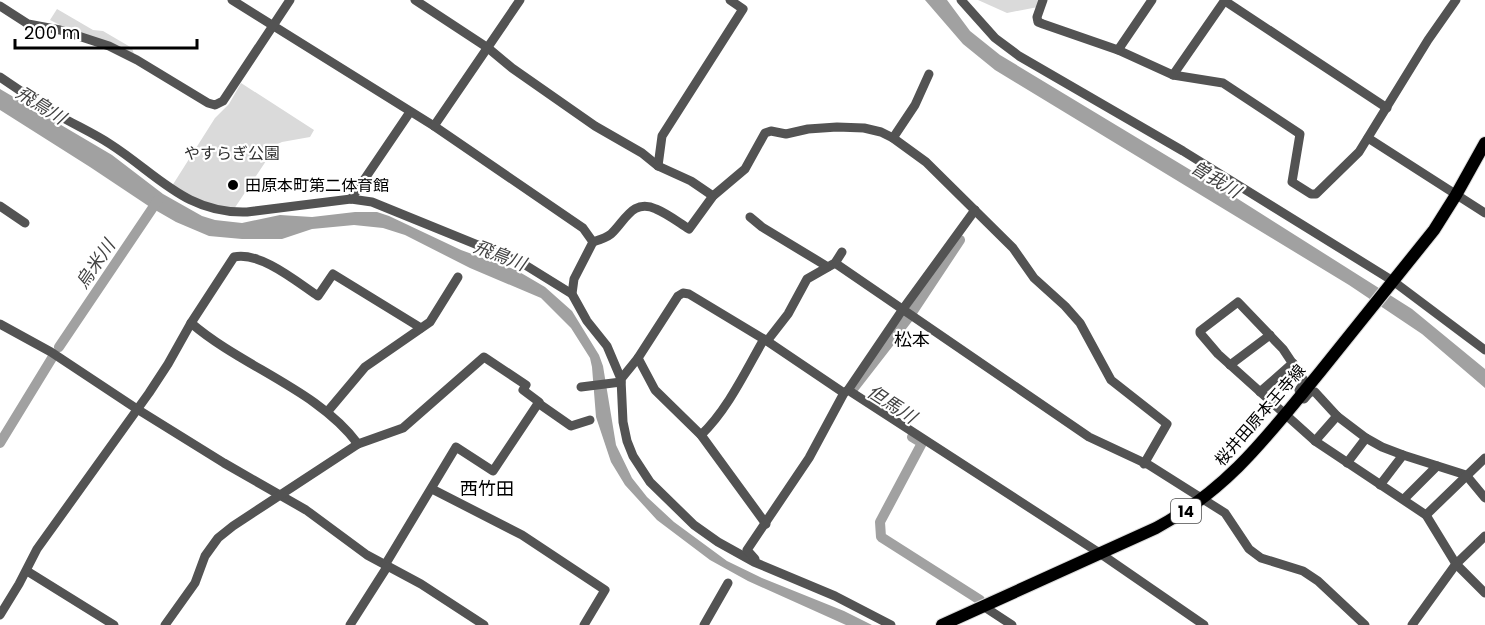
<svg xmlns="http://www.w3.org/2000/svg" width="1485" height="625" viewBox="0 0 1485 625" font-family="Poppins,'Noto Sans JP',sans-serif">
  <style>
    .green { fill: #dadada }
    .water { fill: #a1a1a1 }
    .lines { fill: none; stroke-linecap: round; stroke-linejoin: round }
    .river { stroke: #a1a1a1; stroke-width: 10 }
    .major-casing { stroke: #dbdbdb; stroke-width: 14 }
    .minor { stroke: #535353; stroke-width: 9 }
    .major { stroke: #000; stroke-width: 12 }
    .poi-dot { fill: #000; stroke: #fff; stroke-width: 2 }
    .labels { text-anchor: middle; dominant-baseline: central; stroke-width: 4.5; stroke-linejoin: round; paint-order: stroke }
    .shield { fill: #fff; stroke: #4c4c4c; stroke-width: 1.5 }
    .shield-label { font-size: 15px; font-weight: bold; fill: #000 }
    .park-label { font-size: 16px; fill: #313131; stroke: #fff }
    .poi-label { font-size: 16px; fill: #000; stroke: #fff; text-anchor: start }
    .street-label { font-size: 16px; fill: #000; stroke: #fff }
    .water-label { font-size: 18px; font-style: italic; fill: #424242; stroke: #fff }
    .neighbourhood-label { font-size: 18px; fill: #000; stroke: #fff }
  </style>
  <rect width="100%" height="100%" fill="#fff"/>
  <!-- green -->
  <g class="green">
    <path d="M978,0H1040L1038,7L1007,13Z"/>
    <path d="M57,9L93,30L103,31L132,48L134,54L66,28L50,20Z"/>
    <path d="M241,83L314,130L310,137L282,142L267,149L268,158L234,209L205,203L172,186L215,118L229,104Z"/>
  </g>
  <!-- water -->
  <g class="water">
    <path d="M925,0H947L970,31L1000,55L1227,192L1412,309L1485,369V388L1422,334L1349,285L995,70L963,44Z"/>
    <path d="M0,89L112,155L163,194L202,216L215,220L242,223L280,215L312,217L355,212H377L389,216L461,250L516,270L545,287L572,311L599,355L603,366L616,445L632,478L647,497L674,522L727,561L762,578L844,611L872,625H846L748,581L710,560L657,520L625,485L611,462L596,417L592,367L590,358L571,328L541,298L470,268L405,235L383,228L354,225L312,229L282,239H242L209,236L176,222L150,207L90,167L0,110Z"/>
  </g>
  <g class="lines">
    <!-- river -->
    <g class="river">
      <path d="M59,347L158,200"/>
      <path d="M853,389L909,317L960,240"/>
      <path d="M912,437L922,443L880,522L881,537L980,600"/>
      <path d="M0,443L52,358"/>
    </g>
    <!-- major casing -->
    <g class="major-casing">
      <path id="major" d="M942,625L1156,528C1229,489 1269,434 1320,372C1358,325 1396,277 1434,230L1456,195L1485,143"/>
    </g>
    <!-- minor -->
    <g class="minor">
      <path d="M232,0L434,126L583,228L593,242L574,279L572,294L587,321L607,346L621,379L623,422L627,441L633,456L650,482L694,525L718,542L754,562L835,596L891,625"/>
      <path d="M415,0L488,48L512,68L595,126L642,153L658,166L691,181L713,196"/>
      <path d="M961,0L995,38L1019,56L1183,151L1393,281L1485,350"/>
      <path d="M1043,0L1037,17L1038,22L1043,24L1118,50L1173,75L1223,83L1300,134L1292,182L1311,194H1316L1359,152L1428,40L1456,0"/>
      <path d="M1227,0L1228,3L1387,108"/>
      <path d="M0,6L28,24L60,30L109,46L137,60L208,103L215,105L223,101L290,0"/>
      <path d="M1118,50L1152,0"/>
      <path d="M1173,75L1225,0"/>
      <path d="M0,77C19,90 38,103 58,115C75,125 93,133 110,144C157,174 186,214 247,212L351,199L372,202L522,263L572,294"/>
      <path d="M434,126L520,0"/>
      <path d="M893,138L915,105L929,74"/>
      <path d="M1368,138L1485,213"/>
      <path d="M658,166L662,136L743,9L730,0"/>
      <path d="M351,199L410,112"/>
      <path d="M0,206L25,223"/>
      <path d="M750,217L762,227L828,267"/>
      <path d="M593,242C599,240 606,238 611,234C625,221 633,198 656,209C668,214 678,222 689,229L713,196L745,169L765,133L771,131L786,134L808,129L837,127L864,128L881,132L893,138L926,162L1013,248L1034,278L1065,306L1080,323L1111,380L1167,424L1144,464"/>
      <path d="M835,263L1089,437L1149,465L1225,513L1249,549L1261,558L1303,571L1318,581L1365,625"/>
      <path d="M191,323C242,367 318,390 358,444"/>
      <path d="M0,324L51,352L137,409L224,463L306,510L367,555L421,584L484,625"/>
      <path d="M767,341L788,314L807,279L835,263L842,252"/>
      <path d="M638,358L655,390L701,435L766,524"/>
      <path d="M1230,365L1270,335"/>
      <path d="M621,379L638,358L678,296L683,293L689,294L767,341L844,393L848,390L1101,554L1204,625"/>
      <path d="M581,387L621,382"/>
      <path d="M848,390L903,309L975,210"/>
      <path d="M1299,390L1305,382L1283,349L1238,302L1200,331V333L1218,354L1315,441L1426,515L1456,564L1485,593"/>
      <path d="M1260,392L1293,363"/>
      <path d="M1304,399L1310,392H1315L1337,416L1366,438L1382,447L1403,455L1466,475L1485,498"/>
      <path d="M538,403L571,426L590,420"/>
      <path d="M328,411L365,367L430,322L458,277"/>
      <path d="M701,435C728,409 745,372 764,339"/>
      <path d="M1315,441L1337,416"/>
      <path d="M1347,463L1366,438"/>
      <path d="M1380,485L1403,455"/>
      <path d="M432,489L522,535L605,590L584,625"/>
      <path d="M1404,499L1437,466"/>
      <path d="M1426,515L1485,458"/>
      <path d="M755,559L747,550L809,458L844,393"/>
      <path d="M27,571L114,625"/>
      <path d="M983,606L1012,625"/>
      <path d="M0,615L19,584L37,549L149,393L168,364L191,323L234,257C260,251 297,282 318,296L333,274L421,328"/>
      <path d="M165,625L195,583L205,556L218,538L233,526L358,444L403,428L484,357L526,385L523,390L539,402L493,471L456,447L385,565"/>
      <path d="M350,625L387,567"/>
      <path d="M704,625L728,583"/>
      <path d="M1412,625L1456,564L1485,536"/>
    </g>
    <!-- major -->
    <use href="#major" class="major"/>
  </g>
  <!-- markers -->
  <circle class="poi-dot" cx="233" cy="185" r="6"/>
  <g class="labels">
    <!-- shield labels -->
    <rect class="shield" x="1171" y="499" width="30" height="24" rx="4.5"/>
    <g class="shield-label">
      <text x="1186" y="511">14</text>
    </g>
    <!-- park labels -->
    <g class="park-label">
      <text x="232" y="153">やすらぎ公園</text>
    </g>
    <!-- poi labels -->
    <g class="poi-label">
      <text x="245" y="185">田原本町第二体育館</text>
    </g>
    <!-- street labels -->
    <g class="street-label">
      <text transform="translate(1260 415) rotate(-49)">桜井田原本王寺線</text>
    </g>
    <!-- water labels -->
    <g class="water-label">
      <text transform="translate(41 105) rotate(32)">飛鳥川</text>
      <text transform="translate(1216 179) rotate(31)">曽我川</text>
      <text transform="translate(500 255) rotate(21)">飛鳥川</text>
      <text transform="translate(95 264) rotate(-56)">烏米川</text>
      <text transform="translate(892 404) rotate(33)">但馬川</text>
    </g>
    <!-- neighbourhood labels -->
    <g class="neighbourhood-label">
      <text x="912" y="339">松本</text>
      <text x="487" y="488">西竹田</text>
    </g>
  </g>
  <!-- scale -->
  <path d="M15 39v9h182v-9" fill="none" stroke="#000000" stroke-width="3"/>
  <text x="24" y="39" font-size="18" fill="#000000" stroke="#ffffff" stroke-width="4.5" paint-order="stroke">200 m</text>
</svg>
